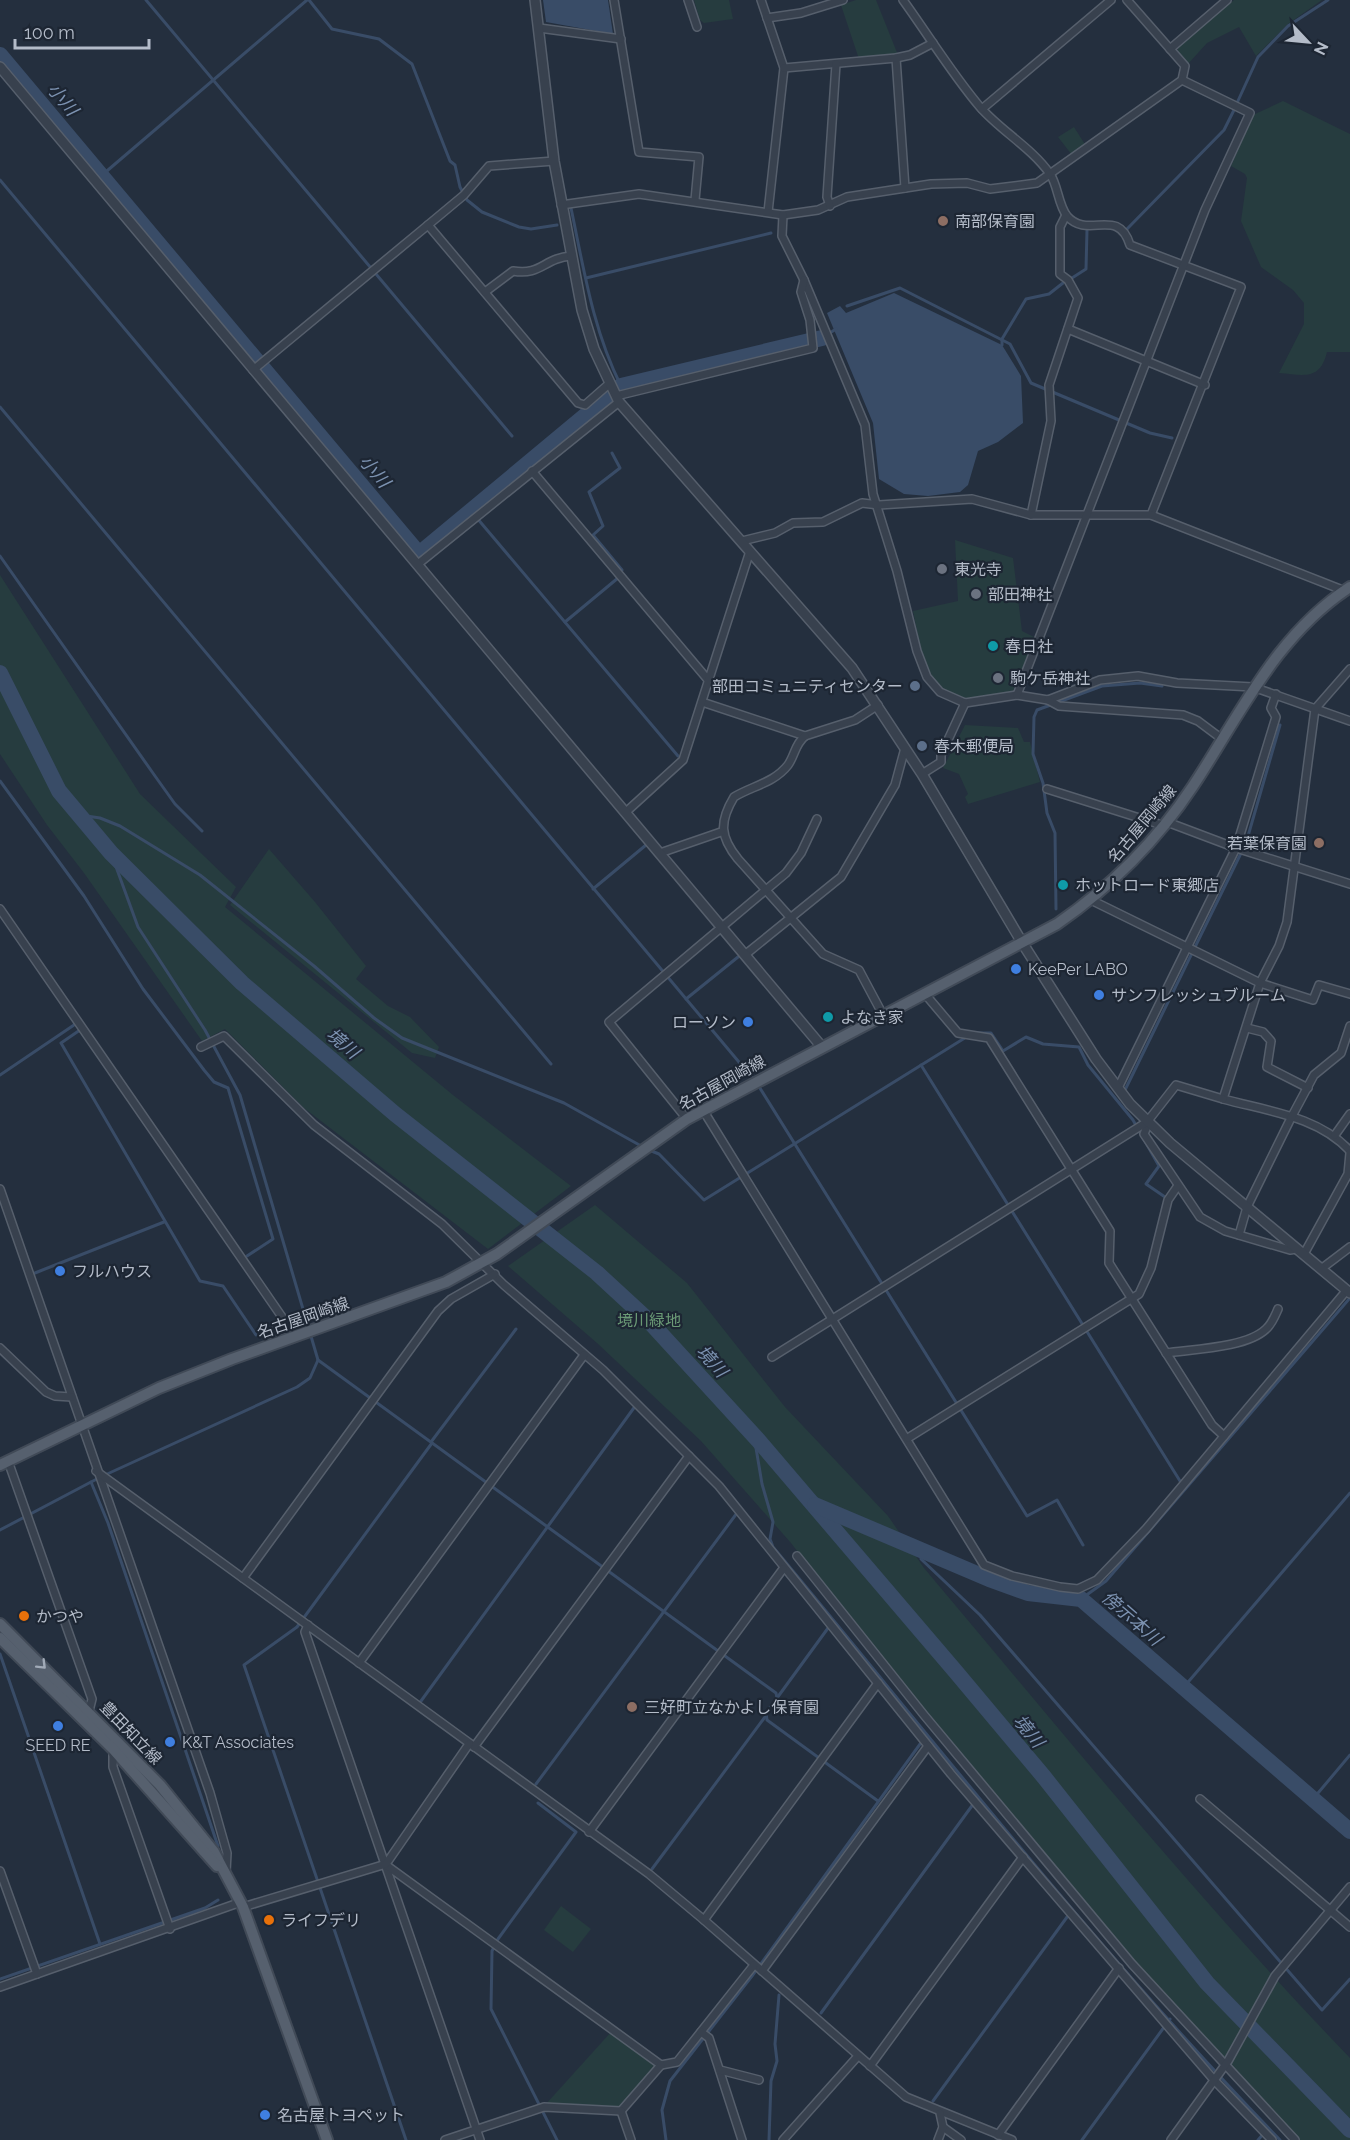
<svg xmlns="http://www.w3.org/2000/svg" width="1350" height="2140" viewBox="0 0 1350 2140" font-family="Raleway,'Noto Sans JP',sans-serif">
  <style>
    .green { fill: #263c3f }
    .water { fill: #394c67 }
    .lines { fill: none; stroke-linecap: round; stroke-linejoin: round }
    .stream { stroke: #394c67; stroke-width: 3 }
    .river { stroke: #394c67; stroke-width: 16 }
    .minor-casing { stroke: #565f6c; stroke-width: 10 }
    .tertiary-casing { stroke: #565f6c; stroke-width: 12 }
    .primary-casing { stroke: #414a57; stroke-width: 14 }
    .minor { stroke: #38414e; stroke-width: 7 }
    .tertiary { stroke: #38414e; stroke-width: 9 }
    .primary { stroke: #56606e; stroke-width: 10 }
    .oneway { stroke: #a1aab7 }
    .education-dot { fill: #8d6e63; stroke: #1d2633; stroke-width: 2 }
    .worship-dot { fill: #6b7280; stroke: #1d2633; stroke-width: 2 }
    .culture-dot { fill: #0f9aa8; stroke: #1d2633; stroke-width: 2 }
    .service-dot { fill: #5c6f8a; stroke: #1d2633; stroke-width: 2 }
    .shop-dot { fill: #3f7fe0; stroke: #1d2633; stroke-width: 2 }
    .food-dot { fill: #e8710a; stroke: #1d2633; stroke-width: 2 }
    .labels { text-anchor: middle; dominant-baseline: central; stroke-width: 4.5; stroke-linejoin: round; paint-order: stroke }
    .poi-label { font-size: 16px; fill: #b4bcc9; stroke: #1d2633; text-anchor: start }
    .street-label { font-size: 16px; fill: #b4bcc9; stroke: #1d2633 }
    .park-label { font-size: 16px; fill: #6b9a76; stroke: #1d2633 }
    .water-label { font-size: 18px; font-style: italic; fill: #7c92b1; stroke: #1d2633 }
  </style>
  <rect width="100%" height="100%" fill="#242f3e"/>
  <!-- green -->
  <g class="green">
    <path d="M694,0H729L733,19L704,23L700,20Z"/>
    <path d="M856,0H876L898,55L859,59L841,5Z"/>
    <path d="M1234,0H1322L1288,24L1256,56L1239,27L1207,43L1188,64L1178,53V47Z"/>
    <path d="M1283,101L1350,134V352H1327C1320,381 1304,375 1279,373L1304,324V303L1293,290L1261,267L1241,221L1247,178L1245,174L1231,166L1253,115Z"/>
    <path d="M1074,127L1086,146L1072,155L1058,137Z"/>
    <path d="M955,540L1013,558L1022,631L1036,638L1013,691C999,694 982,699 967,698C925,697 920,643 913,611L958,601Z"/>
    <path d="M0,575L140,794L236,887L225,907L453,1095L571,1186L488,1249L304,1108L225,1029L202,1041L84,873L47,825L0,754Z"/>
    <path d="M965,725L1018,728L1024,742H1030L1040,782L968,804L965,797L968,794L959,774L943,768Z"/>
    <path d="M269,849L315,902L366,966L356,979L388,1006L410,1017L439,1047L435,1058L412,1053L230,905Z"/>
    <path d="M595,1205L687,1283L785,1407L888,1516L924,1568C1063,1733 1200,1902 1350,2058V2140H1292L1031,1848L942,1739L791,1543L701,1441L597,1343L508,1266Z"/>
    <path d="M561,1906L591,1929L573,1952L544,1930Z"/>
    <path d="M612,2031L658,2067L620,2108L546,2104Z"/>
  </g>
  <!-- water -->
  <g class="water">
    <path d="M543,0H608L613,34L546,22Z"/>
    <path d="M894,293L1002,345L1021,376L1023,423L998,442L978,451L968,485L960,492L928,496L904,494L879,479L873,423L827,313L840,306L846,313Z"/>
  </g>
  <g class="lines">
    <!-- stream -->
    <g class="stream">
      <path d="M146,0L512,436"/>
      <path d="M309,0L332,29L379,39L412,64L450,161L455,165L460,187L467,200L482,212L519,227L531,229L557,225"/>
      <path d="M1237,103L1258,57L1288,26L1328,0"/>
      <path d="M101,176L307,0"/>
      <path d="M0,180L754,1080"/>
      <path d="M571,208C584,270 593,330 621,386"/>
      <path d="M1127,229L1224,130L1234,110"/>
      <path d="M586,278L771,233"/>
      <path d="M1072,278L1086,269L1087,230"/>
      <path d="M847,306L900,288L1010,344L1031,383L1150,433L1172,438"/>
      <path d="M822,338L836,329"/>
      <path d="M1002,345V339L1026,299L1049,294L1063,283"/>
      <path d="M0,407L551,1064"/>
      <path d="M471,511L678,756"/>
      <path d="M0,556L155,776L175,804L202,831"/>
      <path d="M565,622L618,578L622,570L593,535L603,526L589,492L620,468L612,453"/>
      <path d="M0,781L84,896L143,989L204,1070L214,1082L228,1088L273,1239L247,1256"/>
      <path d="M80,815L100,818L120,826L200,875L314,966L374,1018L402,1038L564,1103L643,1147"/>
      <path d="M593,889L646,845"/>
      <path d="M1056,909L1055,833L1047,813L1043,783L1033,754L1034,717L1037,710L1102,686L1140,683L1162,686"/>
      <path d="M686,999L738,957"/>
      <path d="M80,1030L61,1043L200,1281L223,1286L256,1335"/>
      <path d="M977,1033H991L1003,1051L1026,1037L1043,1044L1079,1047L1088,1065L1133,1120L1159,1166L1146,1184L1165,1197"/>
      <path d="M921,1065L1185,1489"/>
      <path d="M0,1075L74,1025L75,1021"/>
      <path d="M758,1085L1027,1516L1057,1500L1083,1545"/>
      <path d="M1124,1092L1246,843L1280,725"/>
      <path d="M649,1150L659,1154L704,1200L968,1036"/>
      <path d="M35,1273L164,1222"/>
      <path d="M318,1360L776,1693L777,1698L766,1713L767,1720L878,1801"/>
      <path d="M754,1436L762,1484L773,1522L770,1539L773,1547C939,1747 1099,1953 1280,2140"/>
      <path d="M431,1442L516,1329"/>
      <path d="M105,1475L297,1387L310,1378L318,1360L240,1095L205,1030L138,927L111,853"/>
      <path d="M99,1478L91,1482L108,1523L218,1846"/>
      <path d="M0,1530L91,1482"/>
      <path d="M922,1551L921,1559L980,1615L1322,2010L1350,1979"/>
      <path d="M1081,1599L1106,1581L1350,1298"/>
      <path d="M0,1654L100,1944"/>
      <path d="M1183,1688L1350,1493"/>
      <path d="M777,1698L831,1624"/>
      <path d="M421,1701L636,1405"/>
      <path d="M536,1784L737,1513"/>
      <path d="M1313,1799L1350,1755"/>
      <path d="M538,1803L576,1832L498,1939L492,1951L491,2009L557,2140"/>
      <path d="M652,1869L765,1717"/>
      <path d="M0,1979L205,1908L218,1900"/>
      <path d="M821,2013L974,1803"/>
      <path d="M933,2101L1070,1913"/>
      <path d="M406,2140L244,1665L297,1627L432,1443"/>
      <path d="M666,2140L662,2110L670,2081L752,1976L923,1740"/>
      <path d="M769,2140L771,2081L777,2061L775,2044L779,1995"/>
      <path d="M1082,2140L1170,2019"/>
      <path d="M1258,2140L1265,2132"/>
    </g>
    <!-- river -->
    <g class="river">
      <path d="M0,55L419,554L621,386L822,338"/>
      <path d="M0,673L59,791L111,853L242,983L395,1114L597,1273L649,1321L758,1440L956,1672L1044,1777L1207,1983L1350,2130"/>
      <path d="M815,1505L989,1579L1028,1593L1081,1599L1350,1831"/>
    </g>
    <!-- minor casing -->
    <g class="minor-casing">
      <g id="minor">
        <path d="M614,0L639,152L699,157L695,200"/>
        <path d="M688,0L697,27"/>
        <path d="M761,0L784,68L768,212"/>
        <path d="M903,0C929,36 952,74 980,107C1001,131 1032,148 1050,174C1058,185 1058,205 1067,216C1088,240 1118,206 1130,245L1241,287L1151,515"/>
        <path d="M767,18L801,13L843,0"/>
        <path d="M539,28L621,39"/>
        <path d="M1170,49L1227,0"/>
        <path d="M896,58L905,188"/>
        <path d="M784,68L896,58L910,55L933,43"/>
        <path d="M982,109L1111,0"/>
        <path d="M554,161L489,166L464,195L428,225L578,403L585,405L610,383"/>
        <path d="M561,205L639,194L783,215L818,210L847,197L931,184L967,183L990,189L1037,183L1182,80L1185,66L1127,0"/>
        <path d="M830,206L827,197L836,64"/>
        <path d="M783,215L782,236L804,280L865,425L873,494L897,571L917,651L927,677L940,692L965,703L1017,695L1048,700L1100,680L1138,676L1177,683L1253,687L1350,721"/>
        <path d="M485,292L513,271C541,276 544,258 571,256"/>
        <path d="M1068,329L1205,385"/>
        <path d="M253,370L428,225"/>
        <path d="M616,396L813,348L810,320L801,292L804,280"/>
        <path d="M532,471L709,681"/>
        <path d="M1031,515L1051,421L1049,385L1078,298L1068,280L1060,274V227L1066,215"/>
        <path d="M742,541L775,533L793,523L823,522L862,503L879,505L972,499L1031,515H1151L1345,591"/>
        <path d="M418,564L619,402"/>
        <path d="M1350,669L1315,709L1287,922L1279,946L1260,983L1223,1099C1267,1111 1318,1116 1350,1151"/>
        <path d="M1017,695L1205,210L1250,113L1182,80"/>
        <path d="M1048,700L1059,706L1183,715L1198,721L1222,739"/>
        <path d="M702,702L805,736L855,720L878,705"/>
        <path d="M805,736C795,744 795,755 788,765C774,783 752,786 734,797C719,822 720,837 738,859L823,954L859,970L883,1015"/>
        <path d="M922,774L941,762V755L965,703"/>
        <path d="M1047,789L1165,826"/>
        <path d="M626,812L683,760L750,551"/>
        <path d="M1167,822L1236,848L1350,884"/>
        <path d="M660,853L721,832"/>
        <path d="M1091,900L1260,983L1313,1000L1319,985L1350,994"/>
        <path d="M0,909L282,1317L274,1333L276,1344"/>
        <path d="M746,954L841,877L895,785L905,748"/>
        <path d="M925,994L958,1033L989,1038L1110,1231L1109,1263L1212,1425L1224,1436"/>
        <path d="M1247,1028L1263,1032L1271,1041L1267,1067L1308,1088"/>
        <path d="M201,1047L224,1036L314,1125L442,1224L504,1285L603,1370L719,1486L951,1774L1214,2080L1272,2140"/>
        <path d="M1118,1088L1236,848L1276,717L1271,708L1276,694"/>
        <path d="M703,1110L984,1565L1012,1576L1060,1587L1078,1589L1097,1580L1146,1529L1347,1290"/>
        <path d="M687,1119L609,1022L786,873L801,853L817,819"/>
        <path d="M1148,1124L1144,1134L1200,1217L1225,1231L1290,1250L1296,1249"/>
        <path d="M1335,1135L1350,1114"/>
        <path d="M0,1189L210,1793L227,1853L226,1872"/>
        <path d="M1239,1235L1247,1207L1291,1118L1314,1075L1341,1053L1350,1026"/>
        <path d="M1304,1254L1348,1174L1350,1153"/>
        <path d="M1321,1269L1350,1247"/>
        <path d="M0,1348L46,1392L55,1396L72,1397"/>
        <path d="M1166,1353C1193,1349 1246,1348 1266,1329C1272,1324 1275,1316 1278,1309"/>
        <path d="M772,1357L1147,1122L1176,1085L1223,1099"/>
        <path d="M908,1438L1139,1294L1151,1268L1168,1200L1177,1187"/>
        <path d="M8,1461L92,1699L89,1711"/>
        <path d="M96,1471L649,1874L704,1920L906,2097L1012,2140"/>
        <path d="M797,1556L924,1715L1132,1964L1295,2140"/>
        <path d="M243,1578L438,1311L451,1299L495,1274"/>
        <path d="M308,1625L305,1632L480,2140"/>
        <path d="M359,1663L584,1355"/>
        <path d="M474,1747L689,1456"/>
        <path d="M113,1749V1767L170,1929"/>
        <path d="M1200,1799L1350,1927"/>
        <path d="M589,1832L783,1569"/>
        <path d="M386,1865L661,2065L677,2062L754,1965"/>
        <path d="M0,1871L37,1974"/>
        <path d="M243,1907L386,1864L469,1744"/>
        <path d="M704,1920L878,1683"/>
        <path d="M762,1971L928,1746"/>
        <path d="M0,1987L241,1902"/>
        <path d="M701,2032L709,2038L742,2140"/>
        <path d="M870,2066L1023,1857"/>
        <path d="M720,2070L759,2080"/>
        <path d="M621,2111L661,2065"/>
        <path d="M621,2111L631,2140"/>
        <path d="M943,2127L961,2140"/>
        <path d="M998,2135L1119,1968"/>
        <path d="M445,2140L544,2107L621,2111"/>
        <path d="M783,2140L858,2056"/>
        <path d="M938,2140L943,2127L940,2113"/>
        <path d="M1171,2140L1228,2061L1275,1976L1350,1887"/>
      </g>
    </g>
    <!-- tertiary casing -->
    <g class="tertiary-casing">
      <g id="tertiary">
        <path d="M535,0L554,161L582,310L594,349L619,402L852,668L922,774L1023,944L1096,1059L1130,1104L1170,1143L1350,1293"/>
        <path d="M0,67L822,1047"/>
      </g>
    </g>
    <!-- primary casing -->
    <g class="primary-casing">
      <g id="primary">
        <path d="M0,1465L159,1388L232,1359L446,1282L497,1254L687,1119L1057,924C1112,886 1156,842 1193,786C1240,715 1276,635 1350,587"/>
        <path d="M0,1624L160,1785L214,1852L243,1907L327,2140"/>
        <path d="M0,1638L113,1749L217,1866"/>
      </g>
    </g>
    <!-- minor -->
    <use href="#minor" class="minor"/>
    <!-- tertiary -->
    <use href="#tertiary" class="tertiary"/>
    <!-- primary -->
    <use href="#primary" class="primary"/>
  </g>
  <!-- one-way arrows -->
  <defs><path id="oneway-chevron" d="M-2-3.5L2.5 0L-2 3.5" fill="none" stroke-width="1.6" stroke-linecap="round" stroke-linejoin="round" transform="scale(1.5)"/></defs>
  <use class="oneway" href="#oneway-chevron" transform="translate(42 1665) rotate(45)"/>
  <!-- markers -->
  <g class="education-dot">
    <circle cx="943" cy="221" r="6"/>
    <circle cx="1319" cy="843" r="6"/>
    <circle cx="632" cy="1707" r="6"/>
  </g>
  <g class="worship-dot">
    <circle cx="942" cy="569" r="6"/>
    <circle cx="976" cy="594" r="6"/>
    <circle cx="998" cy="678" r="6"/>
  </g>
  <g class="culture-dot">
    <circle cx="993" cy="646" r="6"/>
    <circle cx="1063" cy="885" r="6"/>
    <circle cx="828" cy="1017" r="6"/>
  </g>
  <g class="service-dot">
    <circle cx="915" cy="686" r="6"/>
    <circle cx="922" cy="746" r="6"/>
  </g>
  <g class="shop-dot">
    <circle cx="1016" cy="969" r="6"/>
    <circle cx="1099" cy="995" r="6"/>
    <circle cx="748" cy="1022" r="6"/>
    <circle cx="60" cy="1271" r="6"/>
    <circle cx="58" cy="1726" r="6"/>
    <circle cx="170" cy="1742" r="6"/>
    <circle cx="265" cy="2115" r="6"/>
  </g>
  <g class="food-dot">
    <circle cx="24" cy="1616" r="6"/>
    <circle cx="269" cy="1920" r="6"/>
  </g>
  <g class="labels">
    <!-- poi labels -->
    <g class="poi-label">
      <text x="955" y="221">南部保育園</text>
      <text x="954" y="569">東光寺</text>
      <text x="988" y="594">部田神社</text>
      <text x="1005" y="646">春日社</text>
      <text x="1010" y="678">駒ケ岳神社</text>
      <text x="903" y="686" text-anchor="end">部田コミュニティセンター</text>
      <text x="934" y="746">春木郵便局</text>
      <text x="1307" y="843" text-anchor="end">若葉保育園</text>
      <text x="1075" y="885">ホットロード東郷店</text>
      <text x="1028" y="969">KeePer LABO</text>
      <text x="1111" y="995">サンフレッシュブルーム</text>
      <text x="840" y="1017">よなき家</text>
      <text x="736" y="1022" text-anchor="end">ローソン</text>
      <text x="72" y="1271">フルハウス</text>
      <text x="36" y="1616">かつや</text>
      <text x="644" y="1707">三好町立なかよし保育園</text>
      <text x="182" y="1742">K&amp;T Associates</text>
      <text x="58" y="1745" text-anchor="middle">SEED RE</text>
      <text x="281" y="1920">ライフデリ</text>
      <text x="277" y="2115">名古屋トヨペット</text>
    </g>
    <!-- street labels -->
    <g class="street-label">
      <text transform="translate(1142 824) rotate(-50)">名古屋岡崎線</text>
      <text transform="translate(722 1083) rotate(-29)">名古屋岡崎線</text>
      <text transform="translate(303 1318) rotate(-19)">名古屋岡崎線</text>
      <text transform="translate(131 1733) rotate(46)">豊田知立線</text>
    </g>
    <!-- park labels -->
    <g class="park-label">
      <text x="649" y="1320">境川緑地</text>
    </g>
    <!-- water labels -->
    <g class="water-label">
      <text transform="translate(63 99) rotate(50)">小川</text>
      <text transform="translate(375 471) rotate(50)">小川</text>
      <text transform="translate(343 1043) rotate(40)">境川</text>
      <text transform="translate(712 1361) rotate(48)">境川</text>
      <text transform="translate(1132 1618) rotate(41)">傍示本川</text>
      <text transform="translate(1029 1731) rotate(51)">境川</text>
    </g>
  </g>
  <!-- north arrow -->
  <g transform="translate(1308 42) rotate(116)" stroke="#1d2633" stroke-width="4.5" paint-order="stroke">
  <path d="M0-4.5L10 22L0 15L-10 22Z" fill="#b4bcc9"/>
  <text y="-9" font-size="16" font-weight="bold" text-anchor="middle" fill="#b4bcc9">N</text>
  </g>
  <!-- scale -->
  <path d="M15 39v9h134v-9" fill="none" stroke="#b4bcc9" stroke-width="3"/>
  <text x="24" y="39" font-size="18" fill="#b4bcc9" stroke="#1d2633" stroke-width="4.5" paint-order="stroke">100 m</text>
</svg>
